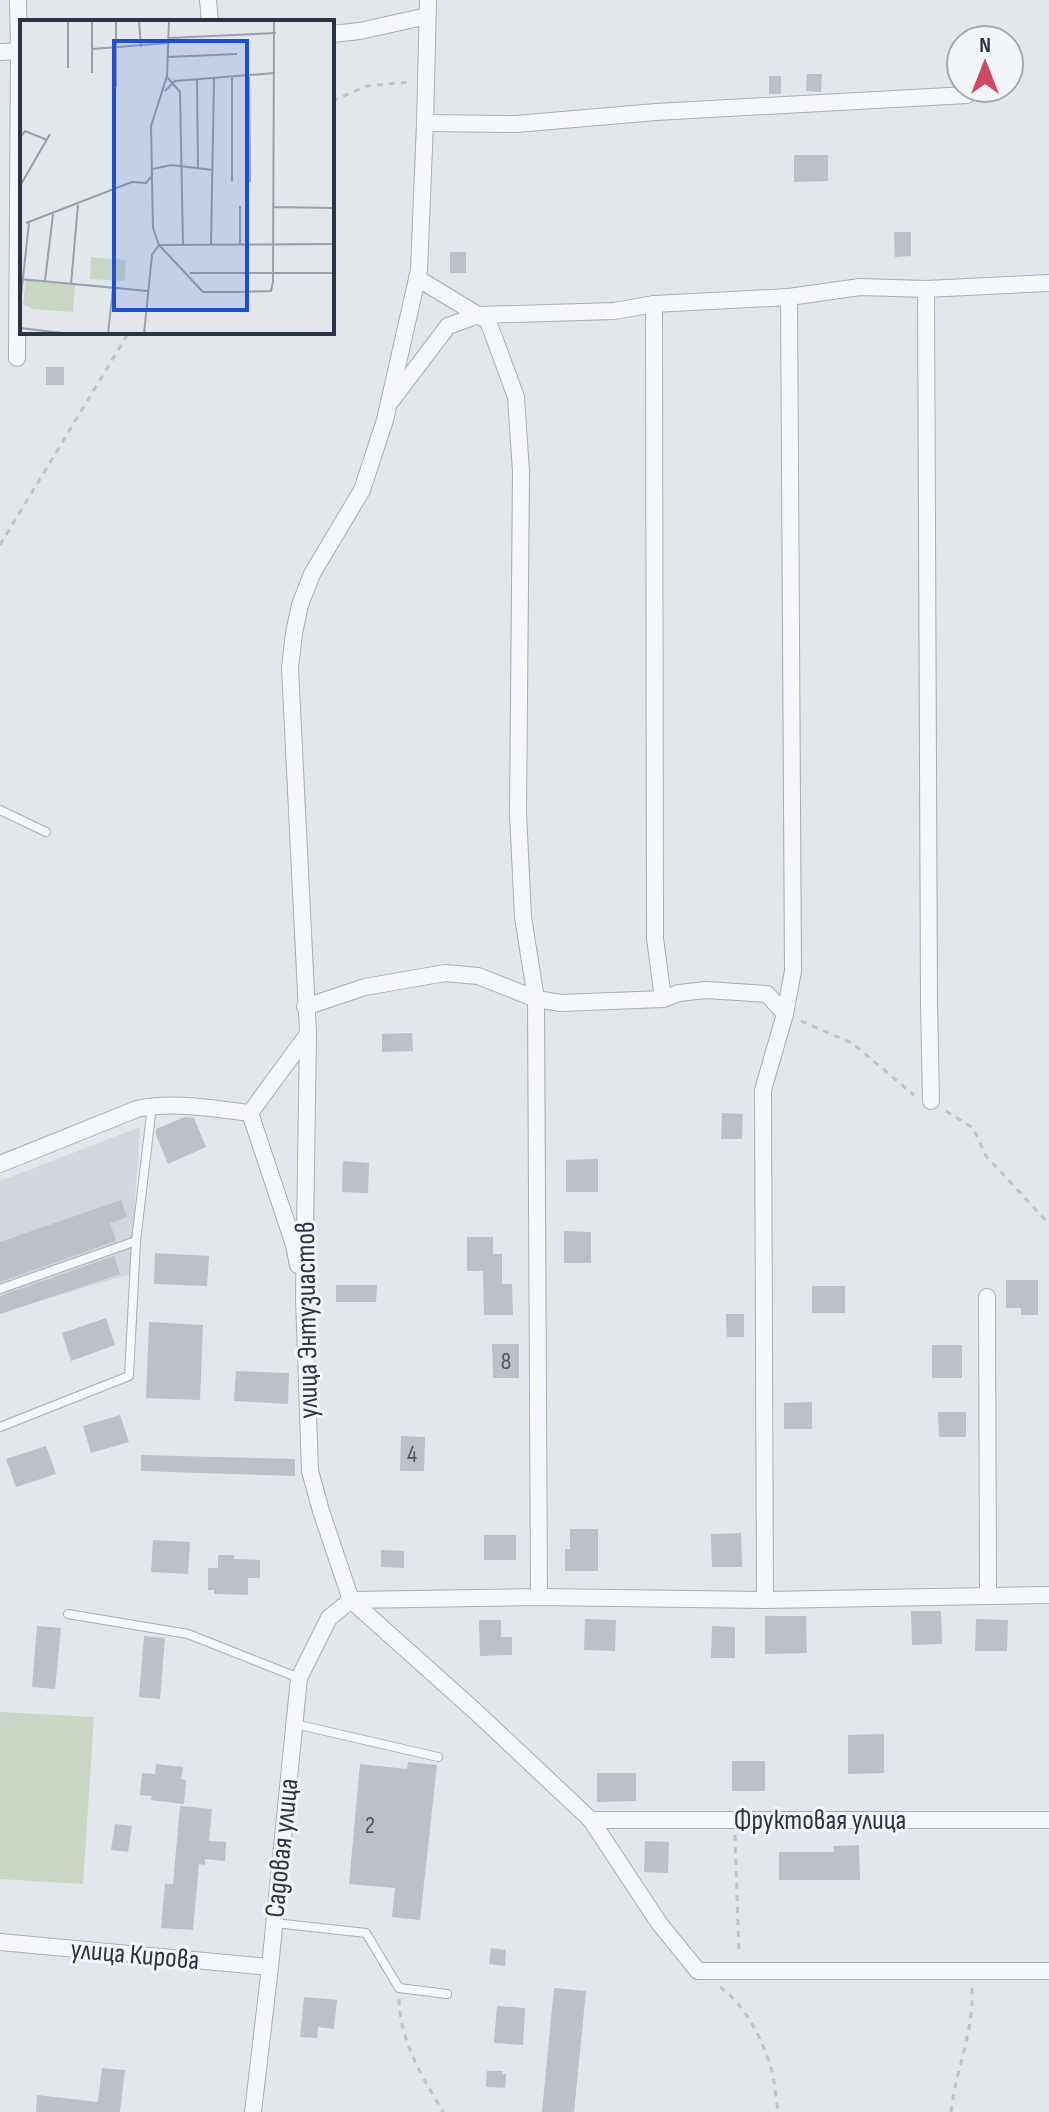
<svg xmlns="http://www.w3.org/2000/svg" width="1049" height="2112" viewBox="0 0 1049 2112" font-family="'Sofia Sans Condensed',sans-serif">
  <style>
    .built { fill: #d2d6dd }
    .green { fill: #c9d5c5 }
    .building { fill: #bbc0c9 }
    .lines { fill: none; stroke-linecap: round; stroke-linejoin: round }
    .lane-casing { stroke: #a8aeb6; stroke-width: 10 }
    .street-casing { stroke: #a8aeb6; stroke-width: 18 }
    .path { stroke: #c1c4cb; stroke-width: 3; stroke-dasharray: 6 6; stroke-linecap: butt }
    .lane { stroke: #f6f7fa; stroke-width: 8 }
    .street { stroke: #f6f7fa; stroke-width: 16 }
    .labels { text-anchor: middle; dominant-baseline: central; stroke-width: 6; stroke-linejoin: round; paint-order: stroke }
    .number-label { font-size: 24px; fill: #4f5765 }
    .street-label { font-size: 28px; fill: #2b3444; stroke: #f3f6f9 }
    .inset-road { fill: none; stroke: #999fa8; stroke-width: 2 }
    .view { fill: #1d4ed8; fill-opacity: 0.15; stroke: #1d4ed8; stroke-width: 4 }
    .inset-edge { fill: none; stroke: #2b3444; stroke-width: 4 }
  </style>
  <rect width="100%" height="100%" fill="#e3e7eb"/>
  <!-- built -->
  <path class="built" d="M140,1127L130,1274L0,1313V1181Z"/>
  <!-- green -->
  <path class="green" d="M0,1712L94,1717L83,1884L0,1879Z"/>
  <!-- building -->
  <g class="building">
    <path d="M807,74H822L821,92L806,91Z"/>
    <rect x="769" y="76" width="12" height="18"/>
    <path d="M794,155H828V181L794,182Z"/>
    <path d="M894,232H911V256L895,257Z"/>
    <rect x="450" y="252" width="16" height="21"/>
    <rect x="46" y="367" width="18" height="18"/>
    <path d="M412,1033L413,1051L382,1052V1034Z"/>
    <path d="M722,1113L743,1114L742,1139H721Z"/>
    <path d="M185,1117L194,1118L206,1147L168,1164L156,1135V1129Z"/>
    <path d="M598,1159V1192H566V1160Z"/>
    <path d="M343,1161L369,1163L368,1193L342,1192Z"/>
    <path d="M121,1200L127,1217L110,1223L116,1241L0,1282V1242Z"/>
    <path d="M564,1231L591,1232V1263H564Z"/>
    <path d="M467,1237H493V1254H502V1284H512L513,1315H484L483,1271H467Z"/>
    <path d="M155,1253L209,1256L207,1286L154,1284Z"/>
    <path d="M114,1256L120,1274L0,1314V1296Z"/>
    <path d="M1006,1280H1038V1315H1021V1308H1006Z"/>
    <path d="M336,1285H377L376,1302H336Z"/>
    <rect x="812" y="1286" width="33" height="27"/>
    <path d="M726,1314H744V1337H727Z"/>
    <path d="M106,1318L115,1345L71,1361L62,1333Z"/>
    <path d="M149,1322L203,1325L200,1400L146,1398Z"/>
    <path d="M492,1344H519V1378H493Z"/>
    <rect x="932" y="1345" width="30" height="33"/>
    <path d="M236,1371L289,1373L288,1404L234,1401Z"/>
    <path d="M812,1402V1429H784V1403Z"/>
    <path d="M938,1412H966V1437H939Z"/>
    <path d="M120,1415L129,1442L91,1453L83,1426Z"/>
    <path d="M401,1436L425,1437L424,1471H400Z"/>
    <path d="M46,1446L56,1474L16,1487L6,1459Z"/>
    <path d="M141,1455L295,1459V1476L141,1471Z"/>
    <path d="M570,1529H598V1571H565V1549H570Z"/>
    <path d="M741,1533L742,1567H712L711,1534Z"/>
    <rect x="484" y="1535" width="32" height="25"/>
    <path d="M153,1540L190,1542L188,1574L151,1572Z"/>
    <path d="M381,1550L404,1551V1568L381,1567Z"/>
    <path d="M218,1555H234V1559L260,1560V1578H248V1595L214,1594V1590H208V1568H218Z"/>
    <path d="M911,1611H941L942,1644L912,1645Z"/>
    <path d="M765,1616H806L807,1653L765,1654Z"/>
    <path d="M585,1619L616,1620L615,1651L584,1650Z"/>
    <path d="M976,1619L1008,1620L1007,1651H975Z"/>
    <path d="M479,1620H501V1637H512V1655L480,1656Z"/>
    <path d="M37,1626L61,1628L55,1689L32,1687Z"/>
    <path d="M712,1626L735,1627V1658H711Z"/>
    <path d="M144,1636L165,1638L160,1699L139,1697Z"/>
    <path d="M884,1734V1773L848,1774V1735Z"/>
    <rect x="732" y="1761" width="33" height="30"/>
    <path d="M408,1762L437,1765L420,1920L392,1917L395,1888L349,1884L360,1764L407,1769Z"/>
    <path d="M156,1764L183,1767L181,1779L186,1780L184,1804L151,1800L152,1796L140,1795L142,1773L155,1774Z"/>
    <path d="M597,1773H636V1801L597,1802Z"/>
    <path d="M180,1806L212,1809L209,1841L226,1842L225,1861L205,1859V1865L199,1864L193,1930L161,1928L165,1884H173Z"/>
    <path d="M115,1824L132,1826L128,1852L111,1850Z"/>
    <path d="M645,1841L669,1842L668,1873L644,1872Z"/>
    <path d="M859,1845L860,1880H779V1852H834L833,1846Z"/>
    <path d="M491,1948L506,1950L505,1966L489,1964Z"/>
    <path d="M554,1988L586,1991L574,2112H542Z"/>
    <path d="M304,1997L337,2000L334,2029L318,2027L317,2038L300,2037Z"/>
    <path d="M497,2006L525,2008L523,2045L494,2043Z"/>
    <path d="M102,2068L125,2070L120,2112H36L37,2095L98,2102Z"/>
    <path d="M487,2071H503L502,2074H506L505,2088L486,2087Z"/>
  </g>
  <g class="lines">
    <!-- lane casing -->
    <g class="lane-casing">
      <g id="lane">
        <path d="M0,810L46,832"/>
        <path d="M136,1241L152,1106"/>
        <path d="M0,1289L136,1241L129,1376L0,1427"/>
        <path d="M68,1614L188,1634L299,1678"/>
        <path d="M295,1724L438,1757"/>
        <path d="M275,1923L366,1933L399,1988L447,1994"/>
      </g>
    </g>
    <!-- street casing -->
    <g class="street-casing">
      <g id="street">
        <path d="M208,0L210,22"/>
        <path d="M428,0L425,123L419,270L385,420L362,490L312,574L300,605L294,633L290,668L308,1034L304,1298L310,1471L321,1511L351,1600L475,1711L591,1820L659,1923L698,1971H1049"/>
        <path d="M332,34L360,31L427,16"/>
        <path d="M0,52L22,51"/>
        <path d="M425,123L516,124L656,112L967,95"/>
        <path d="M417,278L488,321L516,397L521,472L518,813L523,917L536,999L539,1597"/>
        <path d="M926,289L929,1002L931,1101"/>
        <path d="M654,304L655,938L663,999"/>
        <path d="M17,358L19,52L18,0"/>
        <path d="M391,401L448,326L479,315L614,311L654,304L789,297L860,287L926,289L1049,283"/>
        <path d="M305,1007L365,987L445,973L478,976L536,999L561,1003L663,999L679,993L706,990L767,994L785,1014"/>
        <path d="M250,1113L294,1245L298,1265"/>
        <path d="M0,1164L137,1109C174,1101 213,1109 250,1113L308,1034"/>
        <path d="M987,1297L988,1595"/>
        <path d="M351,1600L539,1597L765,1600L1049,1595"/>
        <path d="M765,1600L763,1090L785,1014L793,971L789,297"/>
        <path d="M591,1820H1049"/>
        <path d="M0,1942L270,1967"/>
        <path d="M253,2112L270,1967L299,1678L329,1618L351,1600"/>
      </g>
    </g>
    <!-- path -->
    <g class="path">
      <path d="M332,101L367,86L409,82"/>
      <path d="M0,545L129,332"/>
      <path d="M801,1021L852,1043L914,1095"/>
      <path d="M946,1111L973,1128L986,1156L1049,1224"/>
      <path d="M735,1835L739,1955"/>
      <path d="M720,1987C745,2005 762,2038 771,2068C775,2081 776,2098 778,2112"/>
      <path d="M399,1999C400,2042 422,2076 443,2112"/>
      <path d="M951,2112C956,2067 974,2034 972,1987"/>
    </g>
    <!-- lane -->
    <use href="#lane" class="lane"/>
    <!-- street -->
    <use href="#street" class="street"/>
  </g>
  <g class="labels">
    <!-- number labels -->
    <g class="number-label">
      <text x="506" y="1361">8</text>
      <text x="412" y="1454">4</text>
      <text x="370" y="1825">2</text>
    </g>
    <!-- street labels -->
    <g class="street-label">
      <text transform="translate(307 1320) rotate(-91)">улица Энтузиастов</text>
      <text x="820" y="1820">Фруктовая улица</text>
      <text transform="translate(282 1848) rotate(-84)">Садовая улица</text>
      <text transform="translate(135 1955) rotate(5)">улица Кирова</text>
    </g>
  </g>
  <!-- overview -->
  <g transform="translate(20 20)">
    <rect width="314" height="314" fill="#e3e7eb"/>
    <path d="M71,237L106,240L105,261L70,259ZM6,260L55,265L53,292L13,289L3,284Z" fill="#c9d5c5"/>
    <path class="inset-road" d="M48,0V48M72,0V53M96,0V67M119,0L121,27M149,0L147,56L131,106L133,208L139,225L183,272H218L251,271L253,262L254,0M149,18L256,13M72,29L148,23M148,37L217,34M147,57L160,72L163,224M229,57L230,162M212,58V161M177,60L178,148M145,71L155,61L255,53M0,118L5,111L27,120M133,149L151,145L193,150M0,166L30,114M220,186V224M254,187L314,188M6,203L112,162L126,163L133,154M139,225L314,224M191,225L194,59M170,253H314M0,259L128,271M25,261L33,194M51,264L58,185M0,285L9,203M0,308L50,314M88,314L93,268M124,314L132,235L139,225"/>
    <path class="view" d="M94,21H227V290H94Z"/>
    <rect width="314" height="314" class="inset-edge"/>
  </g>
  <!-- north arrow -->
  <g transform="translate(985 64)"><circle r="38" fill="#f3f6f9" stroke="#a3a8b1" stroke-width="2"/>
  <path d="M0-6L14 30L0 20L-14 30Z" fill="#ce4b5f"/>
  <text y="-12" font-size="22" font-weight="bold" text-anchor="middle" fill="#2b3444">N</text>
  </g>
</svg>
